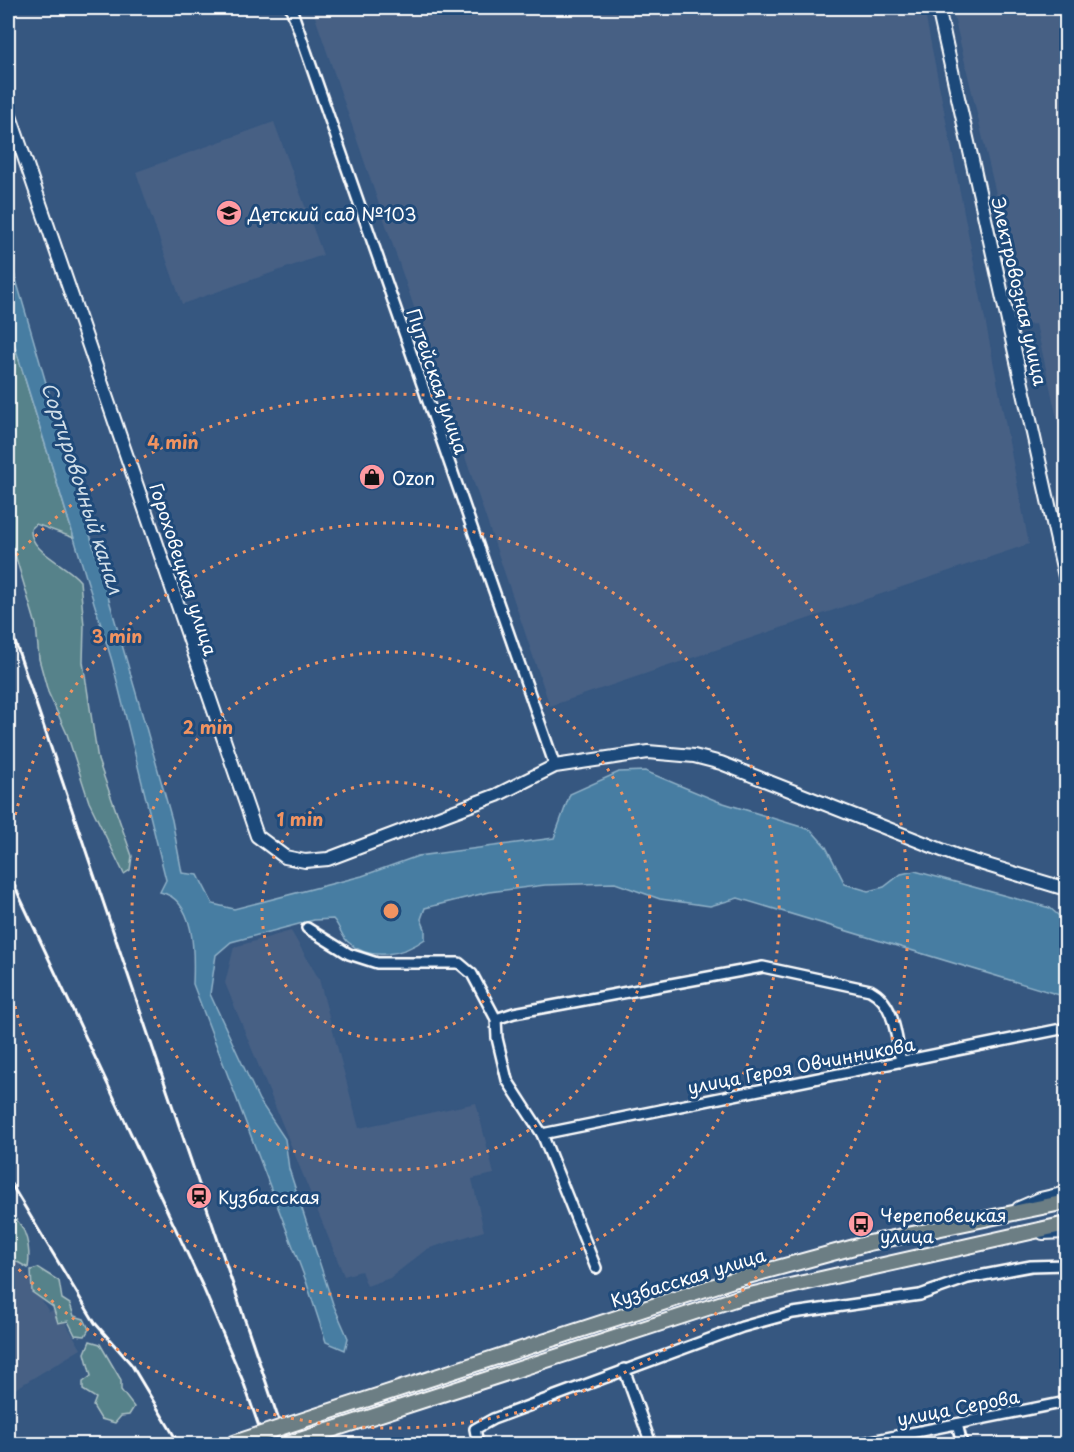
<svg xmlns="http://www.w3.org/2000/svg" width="1074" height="1452" viewBox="0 0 1074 1452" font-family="'Playpen Sans',sans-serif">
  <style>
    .built { fill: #466084 }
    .green { fill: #57828a; stroke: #abc0c4; stroke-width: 1.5 }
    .water { fill: #467da2; stroke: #90b1c7; stroke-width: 1.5 }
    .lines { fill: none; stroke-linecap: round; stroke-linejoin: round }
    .street-casing { stroke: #fff; stroke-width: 14 }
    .secondary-casing { stroke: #fff; stroke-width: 16 }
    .primary-casing { stroke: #fff; stroke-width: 18 }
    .street { stroke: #1f4a7a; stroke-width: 9 }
    .secondary { stroke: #1f4a7a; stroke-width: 12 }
    .primary { stroke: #6c7e84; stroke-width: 14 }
    .rail { stroke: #fff; stroke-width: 3 }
    .primary-bridge-casing { stroke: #fff; stroke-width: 18; stroke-linecap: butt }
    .primary-bridge { stroke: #6c7e84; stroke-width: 14 }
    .ring { fill: none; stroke: #f09361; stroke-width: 3; stroke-dasharray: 3 6 }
    .labels { text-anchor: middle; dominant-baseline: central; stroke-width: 6; stroke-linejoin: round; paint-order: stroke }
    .poi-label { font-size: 18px; fill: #fff; stroke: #1f4a7a; text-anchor: start }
    .street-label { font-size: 18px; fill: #fff; stroke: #1f4a7a }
    .water-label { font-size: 20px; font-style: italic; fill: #d1dee8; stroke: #1f4a7a }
    .centre { fill: #f09361; stroke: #1f4a7a; stroke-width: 3 }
    .ring-label { font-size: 18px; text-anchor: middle; font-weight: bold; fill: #f09361; stroke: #1f4a7a; stroke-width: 6; stroke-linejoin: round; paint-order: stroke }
  </style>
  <rect width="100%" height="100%" fill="#365780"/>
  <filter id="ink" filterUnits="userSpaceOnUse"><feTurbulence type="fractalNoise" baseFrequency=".0167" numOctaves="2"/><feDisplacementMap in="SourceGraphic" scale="12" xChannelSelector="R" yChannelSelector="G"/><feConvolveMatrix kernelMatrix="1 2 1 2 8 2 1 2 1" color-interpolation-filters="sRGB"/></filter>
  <g filter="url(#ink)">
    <!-- built -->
    <g class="built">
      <path d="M312,8H924L1029,544L550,706Z"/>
      <path d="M952,8H1066V459L1036,324L1027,325Z"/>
      <path d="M274,122L323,255L182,304L136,172Z"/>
      <path d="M291,931L319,979L359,1128L476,1103L494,1174L472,1179L484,1231L427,1249L390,1278L367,1286L361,1271L344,1276L225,983L234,947Z"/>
      <path d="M8,1245L49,1312L57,1308L81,1349L10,1392L8,1387Z"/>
    </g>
    <!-- green -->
    <g class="green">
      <path d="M8,324L74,538L36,524L31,529C29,552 67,564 80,581L84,626L83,662L98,760L132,856L130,870L124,874L89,802L67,734L48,692L39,659L36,625L8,531Z"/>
      <path d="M8,1201L11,1203V1215C27,1226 31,1250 28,1268L12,1259L8,1243Z"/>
      <path d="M38,1268L59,1281L62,1299L70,1304L74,1316L84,1319L89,1329L85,1336L75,1335L68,1321L58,1323L53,1307L32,1292L31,1270Z"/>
      <path d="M90,1341L100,1344L121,1380V1390L134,1407L129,1415L121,1416L115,1423L101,1419L93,1406L96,1398L83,1390V1382L91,1376L85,1353Z"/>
    </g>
    <!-- water -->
    <path class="water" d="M8,252L145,724L172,820L182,873L198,875L213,904L234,909L362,876L418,856L554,838L570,794L619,772L645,771L717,801L811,830L826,847L845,884L868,891L884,887L901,874L915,871L1050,908L1066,922V997L738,898L710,906L660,899L615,883L545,885L489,892L425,908L421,919L425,929V939C403,955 370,962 348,942C341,936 340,926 333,919L314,920L231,942L216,955L210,994L259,1100L285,1139L289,1169L333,1304L348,1338L345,1350L326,1342L306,1281L193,984C194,956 197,900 160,892L166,880L112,661L8,324Z"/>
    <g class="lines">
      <!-- street casing -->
      <g class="street-casing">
        <g id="street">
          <path d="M291,8L555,766"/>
          <path d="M307,928L349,954L377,963H459L472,974L496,1019L497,1038L507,1080L542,1134L596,1268"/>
          <path d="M496,1019L514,1013L763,967L870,990C895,1003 896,1036 901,1062"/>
          <path d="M542,1134L1066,1028"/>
          <path d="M624,1369L651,1444"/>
          <path d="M957,1424L962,1444"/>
          <path d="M478,1444L475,1429L493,1419L742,1327L793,1313L920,1295L968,1278L1031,1266L1066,1265"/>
          <path d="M856,1444L1066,1402"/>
        </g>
      </g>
      <!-- secondary casing -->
      <g class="secondary-casing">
        <g id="secondary">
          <path d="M938,8L1066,581"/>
          <path d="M8,110L257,836L285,857L305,861L328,859L497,795L555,766L648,752L694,756L721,763L957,856L1066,889"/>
          <path d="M1019,1208L1040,1199L1066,1193"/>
          <path d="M1043,1233L1066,1232"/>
        </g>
      </g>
      <!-- primary casing -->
      <g class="primary-casing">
        <g id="primary">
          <path d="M328,1412L733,1280L869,1243L1066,1202"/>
          <path d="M288,1444L741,1297L1066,1224"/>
        </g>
      </g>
      <!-- street -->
      <use href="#street" class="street"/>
      <!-- secondary -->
      <use href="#secondary" class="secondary"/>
      <!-- primary -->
      <use href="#primary" class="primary"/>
      <!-- rail -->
      <g class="rail">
        <path d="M8,621L287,1444"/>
        <path d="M8,872L202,1285L243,1381L265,1444"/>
        <path d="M8,1179L95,1323L131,1364L179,1444"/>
      </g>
      <!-- primary-bridge casing -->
      <g class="primary-bridge-casing">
        <path id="primary-bridge" d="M231,1444L328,1412"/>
      </g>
      <!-- primary-bridge -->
      <use href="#primary-bridge" class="primary-bridge"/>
    </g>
  </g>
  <!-- distance rings -->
  <g class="ring">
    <circle cx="391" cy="911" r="129"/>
    <circle cx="391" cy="911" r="259"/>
    <path d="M8 850A388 388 0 1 1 8 972"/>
    <path d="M10 562A517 517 0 1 1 10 1260"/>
  </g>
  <!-- icons -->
  <defs>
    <g id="school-disc" transform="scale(1.35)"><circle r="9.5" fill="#ff9aa2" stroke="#1f4a7a"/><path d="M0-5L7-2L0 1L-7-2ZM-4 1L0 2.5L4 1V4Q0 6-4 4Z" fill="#111"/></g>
    <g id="shop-disc" transform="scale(1.35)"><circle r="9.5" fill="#ff9aa2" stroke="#1f4a7a"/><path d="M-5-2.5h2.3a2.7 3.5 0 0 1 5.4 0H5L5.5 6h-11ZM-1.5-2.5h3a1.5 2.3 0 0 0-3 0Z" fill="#111"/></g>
    <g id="station-disc" transform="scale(1.35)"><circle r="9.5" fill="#ff9aa2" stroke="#1f4a7a"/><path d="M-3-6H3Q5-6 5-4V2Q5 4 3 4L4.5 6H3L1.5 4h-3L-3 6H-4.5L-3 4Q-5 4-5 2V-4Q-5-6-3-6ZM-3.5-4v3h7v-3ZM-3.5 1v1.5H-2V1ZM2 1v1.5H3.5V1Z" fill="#111"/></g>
    <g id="bus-disc" transform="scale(1.35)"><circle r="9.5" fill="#ff9aa2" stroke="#1f4a7a"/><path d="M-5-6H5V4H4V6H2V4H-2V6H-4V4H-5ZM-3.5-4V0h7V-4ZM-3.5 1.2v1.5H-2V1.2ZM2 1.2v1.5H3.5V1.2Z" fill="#111"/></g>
  </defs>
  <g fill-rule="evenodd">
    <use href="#school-disc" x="229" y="213"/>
    <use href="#shop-disc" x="372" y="477"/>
    <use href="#station-disc" x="199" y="1196"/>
    <use href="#bus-disc" x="861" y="1224"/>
  </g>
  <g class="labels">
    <!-- poi labels -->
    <g class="poi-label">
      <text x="248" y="213">Детский сад №103</text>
      <text x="392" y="477">Ozon</text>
      <text x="218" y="1196">Кузбасская</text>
      <text x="880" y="1214">Череповецкая<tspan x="880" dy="21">улица</tspan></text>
    </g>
    <!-- street labels -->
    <g class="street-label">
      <text transform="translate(1020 291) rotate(77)">Электровозная улица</text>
      <text transform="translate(438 381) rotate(71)">Путейская улица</text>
      <text transform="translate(184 569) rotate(72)">Гороховецкая улица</text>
      <text transform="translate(801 1065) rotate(-11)">улица Героя Овчинникова</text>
      <text transform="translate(688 1277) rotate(-17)">Кузбасская улица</text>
      <text transform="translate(958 1407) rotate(-11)">улица Серова</text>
    </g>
    <!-- water labels -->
    <g class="water-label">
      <text transform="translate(83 488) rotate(72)">Сортировочный канал</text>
    </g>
  </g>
  <circle cx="391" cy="911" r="9" class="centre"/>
  <g class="ring-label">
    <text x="173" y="449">4 min</text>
    <text x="117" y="643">3 min</text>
    <text x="208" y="734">2 min</text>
    <text x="300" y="826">1 min</text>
  </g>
  <!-- margin -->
  <rect width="1074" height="1452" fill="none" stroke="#1f4a7a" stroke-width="30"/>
  <rect x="15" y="15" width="1044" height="1422" fill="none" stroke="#fff" stroke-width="2" filter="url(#ink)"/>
</svg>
